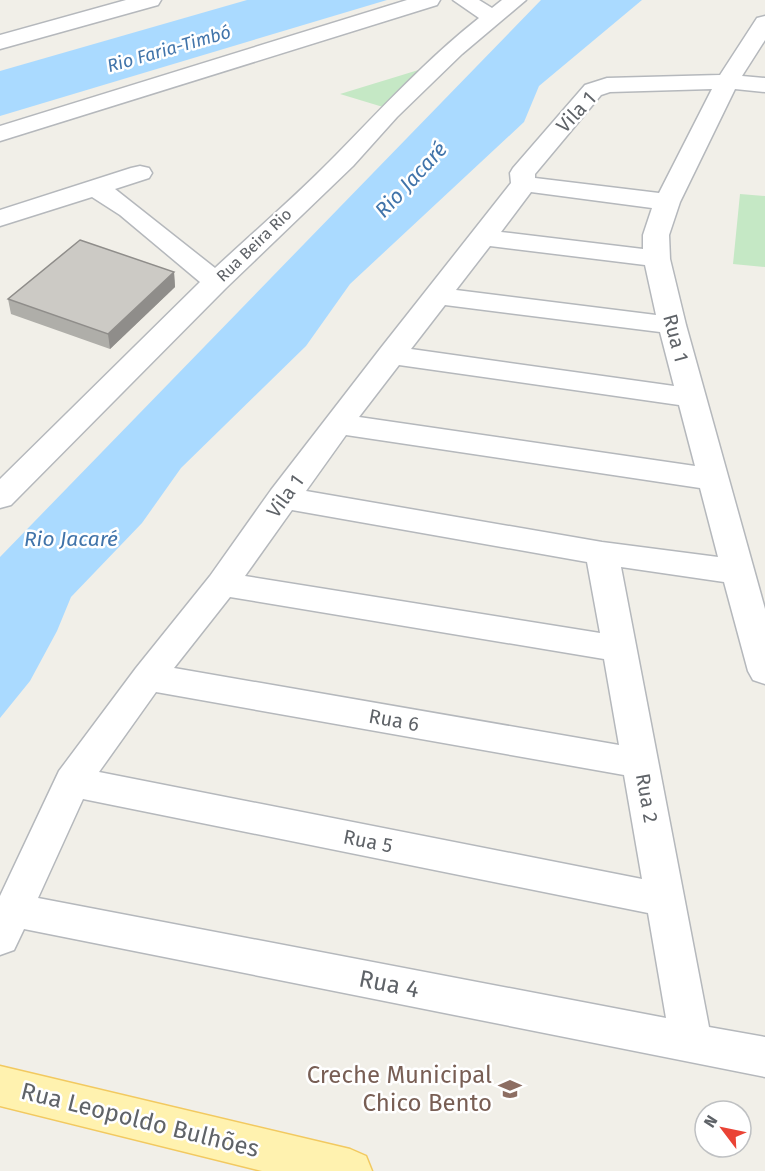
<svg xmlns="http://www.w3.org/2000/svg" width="765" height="1171" viewBox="0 0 765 1171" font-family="'Fira Sans',sans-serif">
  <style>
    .green { fill: #c5e8c5 }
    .water { fill: #aadaff }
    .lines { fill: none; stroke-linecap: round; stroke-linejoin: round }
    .minor-casing { stroke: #b5b8bc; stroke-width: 3 }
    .major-casing { stroke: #f2c960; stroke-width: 3 }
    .minor { fill: #fff; fill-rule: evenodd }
    .major { fill: #fff2af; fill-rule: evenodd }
    .wall { fill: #afaea9 }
    .shaded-wall { fill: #8f8d8a }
    .building { fill: #cccac5; stroke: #8f8d8a; stroke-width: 1.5 }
    .labels { text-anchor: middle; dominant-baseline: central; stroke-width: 5; stroke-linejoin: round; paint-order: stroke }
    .far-street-label { font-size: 16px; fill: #5f6368; stroke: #fff }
    .far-water-label { font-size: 18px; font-style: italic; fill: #4174aa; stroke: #fff }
    .street-label { font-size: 20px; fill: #5f6368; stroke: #fff }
    .water-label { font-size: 21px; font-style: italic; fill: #4174aa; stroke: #fff }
    .near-street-label { font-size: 24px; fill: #5f6368; stroke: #fff }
    .near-education-label { font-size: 24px; fill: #785e54; stroke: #fff; text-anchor: end }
  </style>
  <rect width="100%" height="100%" fill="#f1efe8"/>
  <!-- green -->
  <g class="green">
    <path d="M425,68L383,107L340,94Z"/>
    <path d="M740,194L765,196V267L733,264Z"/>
  </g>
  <!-- water -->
  <g class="water">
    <path d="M247,0H387L0,116V71Z"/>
    <path d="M541,0H642L539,86L524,122L350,284L306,346L181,468L142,523L71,597L57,631L30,681L0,718V557Z"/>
  </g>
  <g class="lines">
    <!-- minor casing -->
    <g class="minor-casing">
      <g id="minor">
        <path d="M126,0H161L158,5L0,49V35Z"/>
        <path d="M407,0H440L437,5L0,141V126Z"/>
        <path d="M453,0H479L492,8L502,0H526L462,54L397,117L353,166L226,288L11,505L0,508V479L200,282L120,215L92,197L0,226V210L131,168L140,166L149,168L152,173L149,178L115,189L215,268C256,230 298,194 336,155C383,107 427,59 479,18Z"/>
        <path d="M765,16V40L742,76L765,78V92L735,89L680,202L669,235L670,259L686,325L765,609V684L753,680L748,671L724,582L621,567L709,1027L765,1037V1077L24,929L14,950L0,955V896L59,771L136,668L210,576L271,490L380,349L511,183L510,173L513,168L585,85L607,78L720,75L757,18ZM712,89L659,193L535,178V174L601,95L610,92ZM531,192L652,208L643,235V249L501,232ZM490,246L645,265L656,315L456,290ZM445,305L660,332L674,386L411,349ZM399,365L679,405L695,466L359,417ZM346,435L700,488L718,557L602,542L306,491ZM292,510L587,562L600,633L245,576ZM230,597L604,659L619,745L174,668ZM156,692L624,775L642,879L99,772ZM83,799L648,913L666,1018L38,898Z"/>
      </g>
    </g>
    <!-- major casing -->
    <g class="major-casing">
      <path id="major" d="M0,1066L350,1149L366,1156L372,1171H262L0,1106Z"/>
    </g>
    <!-- minor -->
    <use href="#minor" class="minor"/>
    <!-- major -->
    <use href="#major" class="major"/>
  </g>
  <!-- wall -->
  <path class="wall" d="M174,272L175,287L110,349L11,314L8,299Z"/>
  <!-- shaded-wall -->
  <path class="shaded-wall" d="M174,272L175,287L110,349L108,334Z"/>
  <!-- building -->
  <path class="building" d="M80,240L174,272L108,334L8,299Z"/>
  <!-- icons -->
  <defs>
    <g id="school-bare" transform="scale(1.8)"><path d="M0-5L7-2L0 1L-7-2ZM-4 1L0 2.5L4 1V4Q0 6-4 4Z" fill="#8d6e63" stroke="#fff" stroke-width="2.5" paint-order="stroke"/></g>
  </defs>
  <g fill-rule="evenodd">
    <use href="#school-bare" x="510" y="1089"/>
  </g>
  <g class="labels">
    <!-- far-street labels -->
    <g class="far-street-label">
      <text transform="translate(254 245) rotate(-44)">Rua Beira Rio</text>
    </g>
    <!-- far-water labels -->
    <g class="far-water-label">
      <text transform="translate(169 49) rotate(-16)">Rio Faria-Timbó</text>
    </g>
    <!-- street labels -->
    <g class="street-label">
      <text transform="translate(576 112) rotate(-47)">Vila 1</text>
      <text transform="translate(676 338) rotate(75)">Rua 1</text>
      <text transform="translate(285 496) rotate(-54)">Vila 1</text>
      <text transform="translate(394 720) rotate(10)">Rua 6</text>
      <text transform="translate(647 798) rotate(80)">Rua 2</text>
      <text transform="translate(368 841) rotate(11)">Rua 5</text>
    </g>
    <!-- water labels -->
    <g class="water-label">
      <text transform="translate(411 180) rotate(-47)">Rio Jacaré</text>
      <text x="71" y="539">Rio Jacaré</text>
    </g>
    <!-- near-street labels -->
    <g class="near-street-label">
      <text transform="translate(389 984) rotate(11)">Rua 4</text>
      <text transform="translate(140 1120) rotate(14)">Rua Leopoldo Bulhões</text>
    </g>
    <!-- near-education labels -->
    <g class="near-education-label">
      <text x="492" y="1075">Creche Municipal<tspan x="492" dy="28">Chico Bento</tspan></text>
    </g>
  </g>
  <!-- north arrow -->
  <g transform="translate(723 1129) rotate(302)"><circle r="28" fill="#ffffff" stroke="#bfc1c3" stroke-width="1.5"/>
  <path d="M0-4.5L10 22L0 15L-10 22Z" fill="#ea4335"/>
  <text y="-9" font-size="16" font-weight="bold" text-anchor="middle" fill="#5f6368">N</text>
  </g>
</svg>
